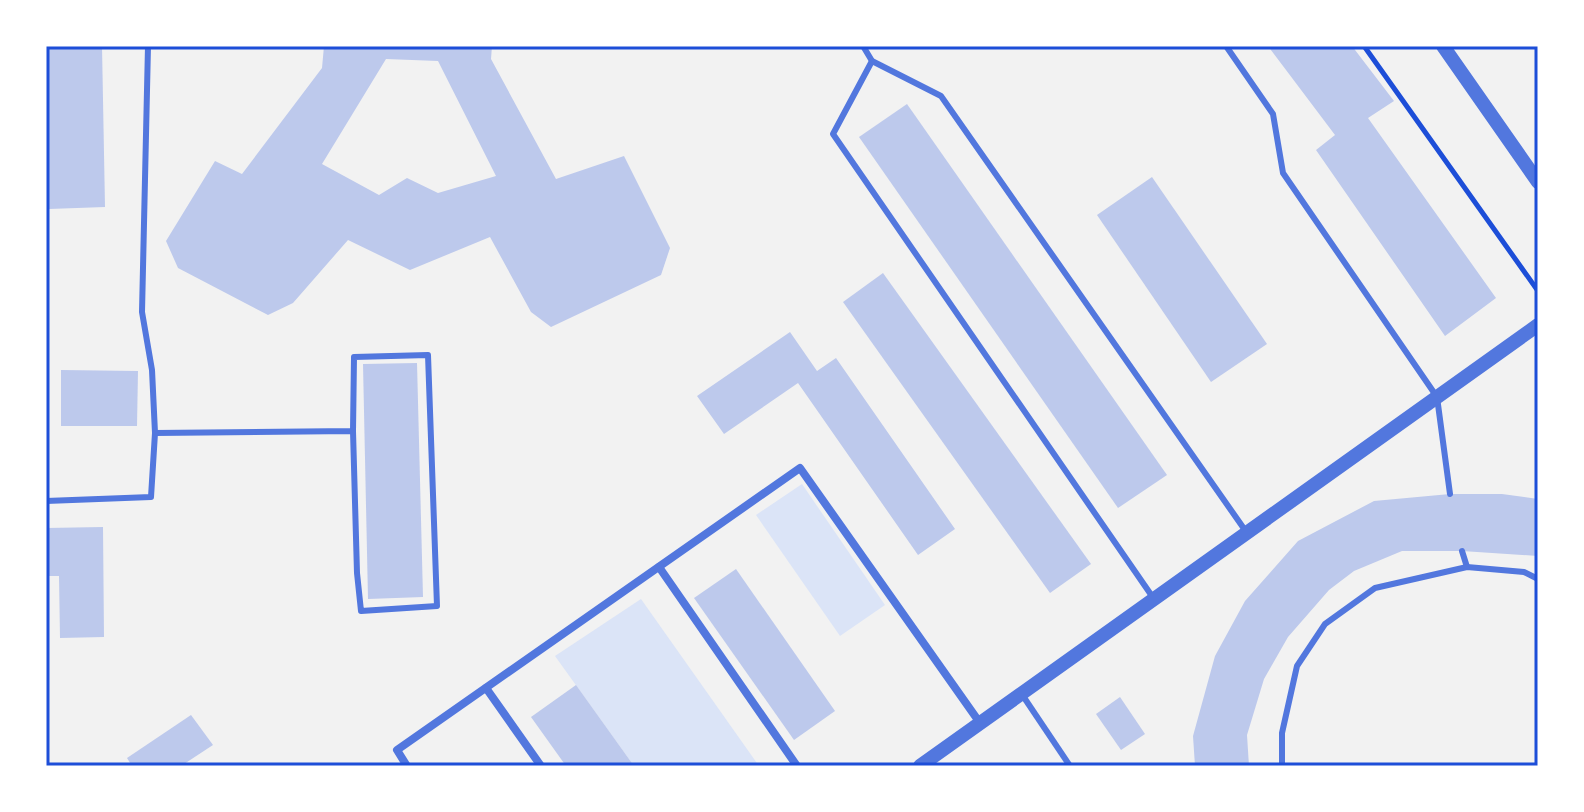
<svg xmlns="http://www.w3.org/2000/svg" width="1584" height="812" viewBox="0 0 1584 812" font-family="'Source Sans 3',sans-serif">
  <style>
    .green { fill: #dbe4f7 }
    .building { fill: #bdc9ec; fill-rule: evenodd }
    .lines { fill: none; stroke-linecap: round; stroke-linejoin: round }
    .path { stroke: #1d4ed8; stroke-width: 5 }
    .service { stroke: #5277de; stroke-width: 6 }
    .minor { stroke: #5277de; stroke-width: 8 }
    .tertiary { stroke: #5277de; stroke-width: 14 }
    .neatline { fill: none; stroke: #1d4ed8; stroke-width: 3 }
  </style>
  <rect width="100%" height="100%" fill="#f2f2f2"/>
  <!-- green -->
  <g class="green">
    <path d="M802,484L885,605L840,636L756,515Z"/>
    <path d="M641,599L759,766H634L555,656Z"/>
  </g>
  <!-- building -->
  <g class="building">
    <path d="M46,46H102L105,207L49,209Z"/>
    <path d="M324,46H492L491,59L556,179L624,156L670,248L661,275L551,327L531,312L490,237L410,270L348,240L293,303L268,315L178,268L166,241L215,161L242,174L322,68ZM386,59L438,61L496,176L438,193L407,178L379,195L322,164Z"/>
    <path d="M1268,46H1352L1394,101L1368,118L1496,298L1445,336L1316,150L1335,135Z"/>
    <path d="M907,104L1167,475L1118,508L859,137Z"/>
    <path d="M1152,177L1267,344L1211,382L1097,215Z"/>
    <path d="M883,273L1091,564L1050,593L843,302Z"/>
    <path d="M790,332L817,371L836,358L955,529L918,555L798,383L724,434L697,396Z"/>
    <path d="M417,363L423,597L368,599L363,364Z"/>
    <path d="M61,370L138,371L137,426H61Z"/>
    <path d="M1450,494H1502L1538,499V556L1462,551H1402L1354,571L1329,590L1288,637L1264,679L1247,735L1249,766H1195L1193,736L1215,656L1245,601L1298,541L1374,501Z"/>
    <path d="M103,527L104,637L60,638L59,576H46V528Z"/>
    <path d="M736,569L835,711L794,740L694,598Z"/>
    <path d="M576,685L634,766H566L531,717Z"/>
    <path d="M1120,697L1145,734L1121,750L1096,714Z"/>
    <path d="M191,715L213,745L181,766H132L127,758Z"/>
  </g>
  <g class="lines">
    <!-- path -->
    <path class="path" d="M1364,46L1538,291"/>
    <!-- service -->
    <g class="service">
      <path d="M863,46L872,61L941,96L1247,533"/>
      <path d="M1226,46L1273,114L1283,173L1437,397L1450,494"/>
      <path d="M872,61L833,134L1154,599"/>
      <path d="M155,433L353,431L357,573L361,611L437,606L428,355L354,357L353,431"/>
      <path d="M46,501L151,497L155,433L152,370L142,312L148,46"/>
      <path d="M1462,551L1467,567"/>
      <path d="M1021,693L1070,766"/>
      <path d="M1282,766V733L1297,666L1325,624L1375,588L1467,567L1524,572L1538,579"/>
    </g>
    <!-- minor -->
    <g class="minor">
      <path d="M659,567L797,766"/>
      <path d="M486,688L541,766"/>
      <path d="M407,766L397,750L800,468L980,723"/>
    </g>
    <!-- tertiary -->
    <g class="tertiary">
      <path d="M1443,46L1538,182"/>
      <path d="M920,766L1538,325"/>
    </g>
  </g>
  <!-- border -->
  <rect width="1584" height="812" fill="none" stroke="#ffffff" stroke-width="96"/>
  <rect x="48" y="48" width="1488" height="716" class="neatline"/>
</svg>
